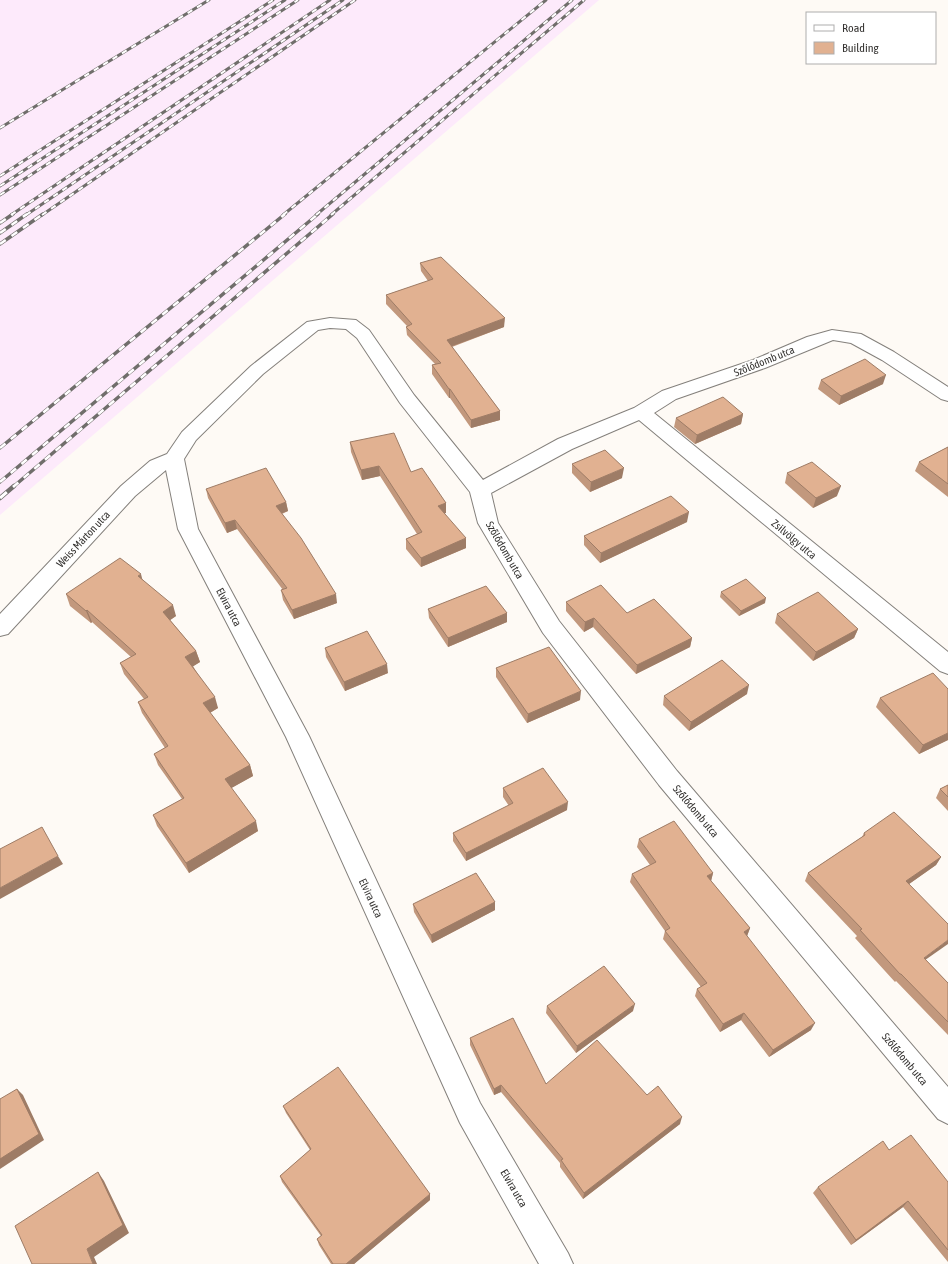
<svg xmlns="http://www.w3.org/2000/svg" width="948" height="1264" viewBox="0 0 948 1264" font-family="'Asap Condensed',sans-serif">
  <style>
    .industrial { fill: #fdeafb }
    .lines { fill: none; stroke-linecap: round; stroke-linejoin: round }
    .street-casing { stroke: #84807c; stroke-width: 2 }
    .street { fill: #fff; fill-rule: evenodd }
    .rail-far2-casing { stroke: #706e6b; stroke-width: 3 }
    .rail-far1-casing { stroke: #706e6b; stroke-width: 3.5 }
    .rail-casing { stroke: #706e6b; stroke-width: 4.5 }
    .rail-far2 { stroke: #fff; stroke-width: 2; stroke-dasharray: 5.5; stroke-linecap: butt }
    .rail-far1 { stroke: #fff; stroke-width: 2.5; stroke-dasharray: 7; stroke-linecap: butt }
    .rail { stroke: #fff; stroke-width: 3; stroke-dasharray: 9; stroke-linecap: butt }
    .wall { fill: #c2987d }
    .shaded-wall { fill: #9e7c66 }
    .building { fill: #e1b191; stroke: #9e7c66 }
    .labels { text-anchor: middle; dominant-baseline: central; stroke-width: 3.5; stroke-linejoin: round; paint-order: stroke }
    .street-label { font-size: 11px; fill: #353331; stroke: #fff }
  </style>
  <rect width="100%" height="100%" fill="#fefaf5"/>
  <!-- industrial -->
  <path class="industrial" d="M0,0H599L0,515Z"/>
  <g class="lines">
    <!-- street casing -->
    <g class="street-casing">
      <path id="street" d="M330,318L356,320L369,330L414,395L483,480L558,439L634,408L662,391L753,360L807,337L832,330L861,334L894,352L948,387V401L941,399L882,360L851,343L833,340L765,368L676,399L654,413L948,652V674L940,671L639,420L572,449L491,493L498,523L559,621L677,771L948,1087V1124L938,1119L659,785L543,633L478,523L470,492L400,403L357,338L346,329L330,328L318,330L263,374L196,440L184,459L198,529L309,736L480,1103L568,1253L573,1264H539L460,1123L286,737L178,529L166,470L135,496L8,634L0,636V614L121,486L150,461L167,454L182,432L251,366L307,322Z"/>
    </g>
    <!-- street -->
    <use href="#street" class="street"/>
    <!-- rail-far2 casing -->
    <g class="rail-far2-casing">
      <g id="rail-far2">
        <path d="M0,128L209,0"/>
        <path d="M0,176L273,0"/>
        <path d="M0,186L285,0"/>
        <path d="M0,195L298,0"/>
        <path d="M11,215L330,0"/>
        <path d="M26,215L343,0"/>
        <path d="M42,215L355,0"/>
        <path d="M283,215L546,0"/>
        <path d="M316,215L572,0"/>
        <path d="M331,215L584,0"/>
      </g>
    </g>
    <!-- rail-far1 casing -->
    <g class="rail-far1-casing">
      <g id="rail-far1">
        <path d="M0,223L13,214"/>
        <path d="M0,233L27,214"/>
        <path d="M0,244L43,214"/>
        <path d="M0,448L285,214"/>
        <path d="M0,482L318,214"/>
        <path d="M13,487L333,214"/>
      </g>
    </g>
    <!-- rail casing -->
    <g class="rail-casing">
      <path id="rail" d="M0,498L14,486"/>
    </g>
    <!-- rail-far2 -->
    <use href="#rail-far2" class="rail-far2"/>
    <!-- rail-far1 -->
    <use href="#rail-far1" class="rail-far1"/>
    <!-- rail -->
    <use href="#rail" class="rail"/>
  </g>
  <!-- wall -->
  <g class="wall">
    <path d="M420,263L504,327L452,347L500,411V420L471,428L450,398H449L432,374V365L435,364L407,335L406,327L407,326L386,304V295L428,281L421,271Z"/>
    <path d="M821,380L883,384L839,405L818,389Z"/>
    <path d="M743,414L741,424L695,444L674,427L676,418Z"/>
    <path d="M350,442L411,472L446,503V513H444L466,548L421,567L406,549V539L417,534L380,476L362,480L351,452Z"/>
    <path d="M948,447V497L915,471L919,462Z"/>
    <path d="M572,464L622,478L590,492L572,473Z"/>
    <path d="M787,473L837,496L813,508L785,483Z"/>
    <path d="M206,489L286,502L288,511L282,514L337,603L294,619L283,600L281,590H283L237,529L227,533L208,498Z"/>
    <path d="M687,522L600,563L584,545V536Z"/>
    <path d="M142,579L176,616L170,620L196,651L200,662L193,666L218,708L210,713L250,765L253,776L231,788L258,831L189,873L157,826L153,815L182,799L158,765L154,754L165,748L142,713L138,702L144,699L124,674L120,663L131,657L92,622L91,623L70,606L66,594Z"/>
    <path d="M721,592L765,603L739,616L720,597Z"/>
    <path d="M566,602L627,613L692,638L690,647L636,674L593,627L584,632L566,611Z"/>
    <path d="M428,609L507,613V622L448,647L429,618Z"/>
    <path d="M777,614L858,629L854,638L813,661L775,623Z"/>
    <path d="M325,648L388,673L345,691L326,657Z"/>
    <path d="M496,668L580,700L527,723L496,677Z"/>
    <path d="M948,689V740L919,754L876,707L880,698Z"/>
    <path d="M747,694L689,731L663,705L664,696Z"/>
    <path d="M948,785V811L936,798L940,789Z"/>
    <path d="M503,788L567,810L466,861L453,841V833L509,806L503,797Z"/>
    <path d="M864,833L941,857L936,865L909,884L926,960L948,983V1035L896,981L895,982L855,938L857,936L805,881L808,873L862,837Z"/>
    <path d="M639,839L713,873L711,881L750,928L747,936L811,1030L769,1057L741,1020L720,1032L695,996L697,989L701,987L663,939L665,931L630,882L632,874L650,865L637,847Z"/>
    <path d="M495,902V910L432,943L414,912L413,904Z"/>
    <path d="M547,1006L633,1011L576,1053L546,1013Z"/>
    <path d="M470,1038L546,1084L647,1095L680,1124L583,1199L560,1167V1163L501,1092L494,1095L470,1045Z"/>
    <path d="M283,1106L430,1200L354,1264H331L319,1245L317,1239L321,1236L282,1182L280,1176L310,1150L286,1113Z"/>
    <path d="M889,1150L948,1182V1262L903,1207L851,1245L813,1193L818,1187Z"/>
  </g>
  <!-- shaded-wall -->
  <g class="shaded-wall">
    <path d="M505,318L504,327L447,348V340Z"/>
    <path d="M886,375L883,384L839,405L841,396Z"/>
    <rect x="449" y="389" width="1" height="9"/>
    <path d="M500,411V420L471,428V420Z"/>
    <path d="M743,414L741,424L695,444L697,435Z"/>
    <path d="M379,466L380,476L362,480L361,470Z"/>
    <path d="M624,468L622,478L590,492L591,482Z"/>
    <path d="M841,486L837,496L813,508L816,498Z"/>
    <path d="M286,502L288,511L277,515L276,506Z"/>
    <path d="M446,503V513L438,515V506Z"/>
    <path d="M689,512L687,522L600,563L601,553Z"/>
    <path d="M235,520L237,529L227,533L225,523Z"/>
    <path d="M466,538V548L421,567V558Z"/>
    <path d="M141,574L144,586L138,576Z"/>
    <path d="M336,594L337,603L294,619L292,610Z"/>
    <path d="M766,598L765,603L739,616L741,611Z"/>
    <path d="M173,605L176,616L166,623L163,612Z"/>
    <path d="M87,610L92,622L91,623L86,611Z"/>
    <path d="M507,613V622L448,647V638Z"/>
    <path d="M594,618L593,627L584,632L585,622Z"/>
    <path d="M858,629L854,638L813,661L816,652Z"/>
    <path d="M692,638L690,647L636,674L637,665Z"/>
    <path d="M196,651L200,662L189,669L185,657Z"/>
    <path d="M387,664L388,673L345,691L344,682Z"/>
    <path d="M749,685L747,694L689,731L691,722Z"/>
    <path d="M581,691L580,700L527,723L528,714Z"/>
    <path d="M215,697L218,708L206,715L203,703Z"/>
    <path d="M948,733V740L919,754L923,745Z"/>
    <path d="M250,765L253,776L228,790L225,779Z"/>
    <path d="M568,802L567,810L466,861V853Z"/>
    <path d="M256,821L258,831L189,873L186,863Z"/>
    <path d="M58,856L63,864L0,899V888Z"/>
    <path d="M941,857L936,865L902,889L906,881Z"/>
    <path d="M713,873L711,881L707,876Z"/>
    <path d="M495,902V910L432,943L431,935Z"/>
    <path d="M750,928L747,936L741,940L744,932Z"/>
    <path d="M948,940V944L918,965L924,958Z"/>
    <path d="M635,1004L633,1011L576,1053L577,1046Z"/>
    <path d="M744,1013L741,1020L720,1032L723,1024Z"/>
    <path d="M815,1023L811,1030L769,1057L773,1050Z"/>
    <path d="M501,1085V1092L494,1095V1089Z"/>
    <path d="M17,1089L23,1095L44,1140L0,1169V1159Z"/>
    <path d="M682,1117L680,1124L583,1199L584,1193Z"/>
    <path d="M98,1172L104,1181L129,1233L94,1257L97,1264H93L87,1249Z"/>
    <path d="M430,1194V1200L354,1264H346Z"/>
    <path d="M908,1201L903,1207L851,1245L856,1240Z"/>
  </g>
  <!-- building -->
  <g class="building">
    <path d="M441,257L505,318L447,340L500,411L471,420L450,389H449L432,365L441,363L406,327L412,324L386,295L433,279L420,263Z"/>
    <path d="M865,359L886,375L841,396L821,380Z"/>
    <path d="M723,397L743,414L697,435L676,418Z"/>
    <path d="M394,433L411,472L422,468L446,503L438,506L466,538L421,558L406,539L422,532L379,466L361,470L350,442Z"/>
    <path d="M948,447V484L919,462Z"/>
    <path d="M605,450L624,468L591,482L572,464Z"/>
    <path d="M812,462L841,486L816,498L787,473Z"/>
    <path d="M266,468L286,502L276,506L301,538L336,594L292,610L281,590L287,588L235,520L225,523L206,489Z"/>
    <path d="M671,496L689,512L601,553L584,536Z"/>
    <path d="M120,558L141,574L138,576L173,605L163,612L196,651L185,657L215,697L203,703L250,765L225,779L256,821L186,863L153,815L184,798L154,754L168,746L138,702L148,697L120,663L136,654L87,610L86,611L66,594Z"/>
    <path d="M746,579L766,598L741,611L721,592Z"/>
    <path d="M601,585L627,613L654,599L692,638L637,665L594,618L585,622L566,602Z"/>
    <path d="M486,586L507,613L448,638L428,609Z"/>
    <path d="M818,592L858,629L816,652L777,614Z"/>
    <path d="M367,631L387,664L344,682L325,648Z"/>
    <path d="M549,647L581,691L528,714L496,668Z"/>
    <path d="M722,660L749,685L691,722L664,696Z"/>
    <path d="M933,673L948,689V733L923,745L880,698Z"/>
    <path d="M543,768L568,802L466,853L453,833L513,803L503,788Z"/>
    <path d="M948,785V797L940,789Z"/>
    <path d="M894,812L941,857L906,881L948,924V940L924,958L948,983V1022L901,974H900L860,930L862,929L808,873L865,835L864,833Z"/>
    <path d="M674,821L713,873L707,876L750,928L744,932L815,1023L773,1050L744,1013L723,1024L697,989L707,983L665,931L670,928L632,874L656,862L639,839Z"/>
    <path d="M42,827L58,856L0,888V849Z"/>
    <path d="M476,873L495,902L431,935L413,904Z"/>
    <path d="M604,966L635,1004L577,1046L547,1006Z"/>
    <path d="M513,1018L546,1084L597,1040L647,1095L658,1086L682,1117L584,1193L561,1160L563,1159L501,1085L494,1089L470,1038Z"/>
    <path d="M338,1067L430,1194L346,1264H333L317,1239L322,1235L280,1176L311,1149L283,1106Z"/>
    <path d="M17,1089L39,1134L0,1159V1099Z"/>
    <path d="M911,1135L948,1182V1250L908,1201L856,1240L818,1187L883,1141L889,1150Z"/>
    <path d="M98,1172L123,1225L87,1249L93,1264H32L15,1226Z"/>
  </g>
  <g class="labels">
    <!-- street labels -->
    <g class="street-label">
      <text transform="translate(764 361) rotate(-22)">Szőlődomb utca</text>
      <text transform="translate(83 539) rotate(-47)">Weiss Márton utca</text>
      <text transform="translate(794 539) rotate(40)">Zsilvölgy utca</text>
      <text transform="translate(505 550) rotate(60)">Szőlődomb utca</text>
      <text transform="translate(229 607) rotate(62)">Elvira utca</text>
      <text transform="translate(696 811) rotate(50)">Szőlődomb utca</text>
      <text transform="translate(371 898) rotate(65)">Elvira utca</text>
      <text transform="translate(905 1059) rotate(50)">Szőlődomb utca</text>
      <text transform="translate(514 1188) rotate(60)">Elvira utca</text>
    </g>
  </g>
  <!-- legend -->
  <rect x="806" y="12" width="130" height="52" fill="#ffffff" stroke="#aeadad"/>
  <rect x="814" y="25" width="20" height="6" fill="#ffffff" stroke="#aeadad"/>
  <text x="842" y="32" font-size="12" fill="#353331">Road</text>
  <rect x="814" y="42" width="20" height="12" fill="#e1b191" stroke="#aeadad"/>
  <text x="842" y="52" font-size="12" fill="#353331">Building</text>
</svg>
